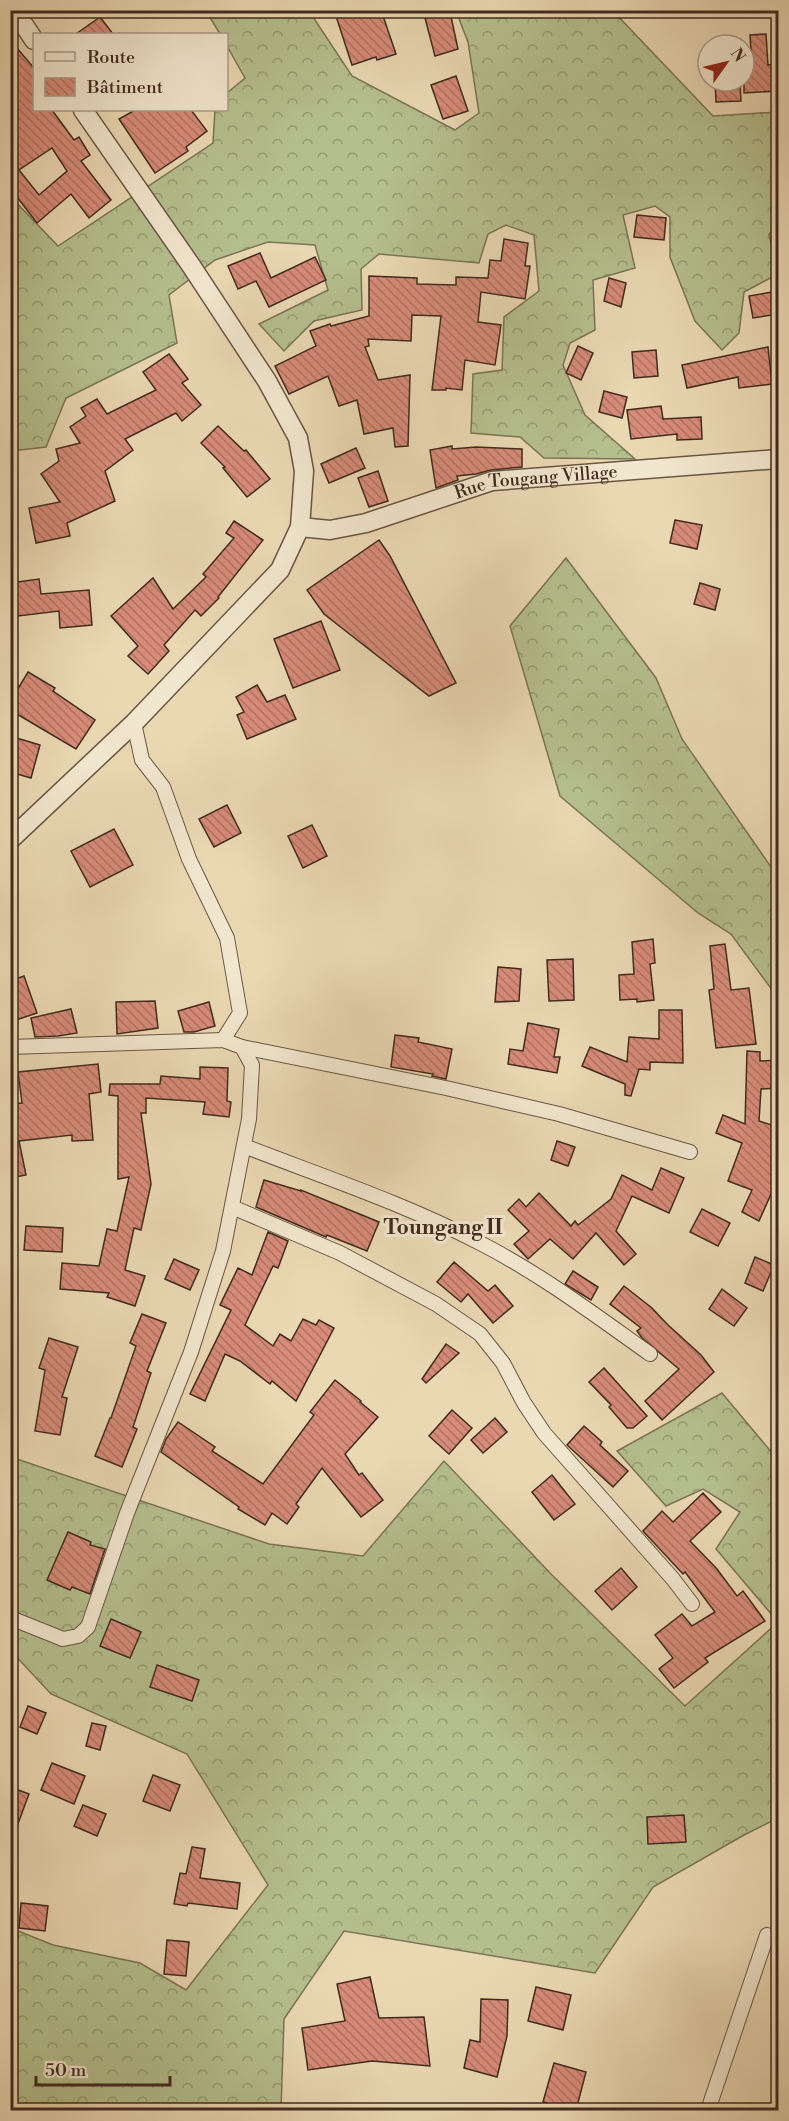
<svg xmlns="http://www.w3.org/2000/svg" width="789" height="2121" viewBox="0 0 789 2121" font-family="'Libre Bodoni',serif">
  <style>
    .forest { fill: url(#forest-crowns); stroke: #7b7456; stroke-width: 1.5 }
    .building { fill: url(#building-back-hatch); stroke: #412a1e; stroke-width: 1.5; fill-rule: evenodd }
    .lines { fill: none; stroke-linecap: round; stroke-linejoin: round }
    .minor-casing { stroke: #6b5643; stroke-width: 16 }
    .tertiary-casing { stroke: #6b5643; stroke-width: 21 }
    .minor { stroke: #f1e6ce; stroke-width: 14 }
    .tertiary { stroke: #f1e6ce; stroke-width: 18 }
    .labels { text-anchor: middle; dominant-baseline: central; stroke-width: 6; stroke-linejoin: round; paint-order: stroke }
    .street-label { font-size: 18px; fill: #412a1e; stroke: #f1e6ce }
    .quarter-label { font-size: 21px; font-weight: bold; fill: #412a1e; stroke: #f1e6ce }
  </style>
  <defs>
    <pattern id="forest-crowns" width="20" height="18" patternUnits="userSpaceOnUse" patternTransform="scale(1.5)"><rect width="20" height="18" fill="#b5bf8e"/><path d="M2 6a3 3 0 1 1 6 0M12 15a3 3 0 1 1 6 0" fill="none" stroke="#959b73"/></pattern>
    <pattern id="building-back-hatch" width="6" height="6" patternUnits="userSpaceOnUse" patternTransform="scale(1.5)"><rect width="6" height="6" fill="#d78b79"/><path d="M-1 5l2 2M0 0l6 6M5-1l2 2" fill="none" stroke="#b07263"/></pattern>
  </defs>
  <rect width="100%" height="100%" fill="#ead8b3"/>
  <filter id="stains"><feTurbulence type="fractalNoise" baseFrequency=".00333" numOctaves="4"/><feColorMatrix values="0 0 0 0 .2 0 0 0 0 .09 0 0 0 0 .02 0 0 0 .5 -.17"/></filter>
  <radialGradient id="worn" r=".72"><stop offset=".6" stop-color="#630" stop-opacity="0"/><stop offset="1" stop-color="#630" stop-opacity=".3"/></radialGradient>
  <!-- forest -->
  <g class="forest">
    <path d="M206,11H309L352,76L455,130L479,113L468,42L456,11H613L713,116L778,112V225L769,234L778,274L744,292L739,333L722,350L695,321L670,257V217L655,206L623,215L635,268L593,280L595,330L570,343L563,365L585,415L635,459L544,458L520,437L471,433L473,374L502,370L504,317L539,291L534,235L506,225L488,234L479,263L379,254L361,269L362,310L314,321L284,351L259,324L328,290L315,245L268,242L215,260L169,295L177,343L66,398L46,447L11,451L10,196L58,246L213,143L215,110H226L227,93L245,78L227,46L226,34H220Z"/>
    <path d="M770,11H778V53Z"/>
    <path d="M566,558L656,678L682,739L778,877V998L731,934L698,913L560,796L510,626Z"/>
    <path d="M722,1393L778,1460V1818L744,1835L653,1887L595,1973L344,1931L284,2019L281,2110H11V1928L53,1945L140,1963L186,1990L268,1885L187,1754L51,1694L11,1651V1457L269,1544L363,1556L444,1461L551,1574L685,1706L778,1622L716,1549L740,1512L703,1489L666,1506L617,1451Z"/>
  </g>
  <!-- building -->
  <g class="building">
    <path d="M334,10H381L396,54L377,60L376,57L352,65Z"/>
    <path d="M450,12L458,49L435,56L425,18Z"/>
    <path d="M100,17L113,34H76Z"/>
    <path d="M766,34L768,65L774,64L776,91L744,93V67L752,66L750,35Z"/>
    <path d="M10,40L34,68V110H52L74,140L79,137L90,155L81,161L111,200L89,218L71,194L37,223L10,188ZM52,148L67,171L39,195L19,170Z"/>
    <path d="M456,76L468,111L443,119L431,85Z"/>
    <path d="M715,81H740L741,101L716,102Z"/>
    <path d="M135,110H191L207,131L186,147L188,151L155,173L119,119Z"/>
    <path d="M637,215L666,218L664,240L634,237Z"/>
    <path d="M504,239L528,243L525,266H530L525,299L481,292L478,322L501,325L495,365L465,360L462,390L446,388V390H432L441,316L412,315L411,341L368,339L369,346L365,347L378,380L410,375L408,446L395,447L393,428L364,434L357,400L339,406L328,376L289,394L275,366L316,346L310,331L330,324L331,326L369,316V276L417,278V284L456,285V277L488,278L490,260L501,261Z"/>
    <path d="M260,253L271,278L315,257L326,280L269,307L256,281L238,289L228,266Z"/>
    <path d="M609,278L626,283L621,307L604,301Z"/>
    <path d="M778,291V314L753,318L749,296Z"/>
    <path d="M578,346L593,353L581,380L566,373Z"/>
    <path d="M768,347L772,384L739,388L738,377L687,388L682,365Z"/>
    <path d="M656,350L658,376L634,378L632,352Z"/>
    <path d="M169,354L188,379L182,383L201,405L182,421L176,413L125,439L133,450L105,471L115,501L67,523L70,536L36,543L29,508L60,502L41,474L59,461L56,449L80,443L70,427L86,416L81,408L97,399L107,414L156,390L143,372Z"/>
    <path d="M604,391L627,397L622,418L599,412Z"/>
    <path d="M661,406L663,419L701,417L702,439L677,440V434L631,439L627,410Z"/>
    <path d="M218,426L244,451L246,450L270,479L247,497L223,468L225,467L201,443Z"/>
    <path d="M452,446V449L476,447L522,449V467L491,470L476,474L457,476L458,480L436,488L430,450Z"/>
    <path d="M356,448L365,468L329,483L321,464Z"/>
    <path d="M378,471L388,501L369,507L358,478Z"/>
    <path d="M675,520L702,525L697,549L670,543Z"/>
    <path d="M234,521L263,540L218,597L219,598L201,616L195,610L164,645L169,651L148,674L128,656L138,646L111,616L153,578L173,609L206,577L203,574L234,538L226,533Z"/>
    <path d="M379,540L390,556L456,683L429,696L324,614L307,590Z"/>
    <path d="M39,579L41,594L89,590L92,625L60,628L59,611L10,617V583Z"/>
    <path d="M700,583L720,589L715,610L694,604Z"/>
    <path d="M321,621L340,670L293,688L274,639Z"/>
    <path d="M28,672L55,688L53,691L95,720L76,749L10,710V702Z"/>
    <path d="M257,685L267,702L285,695L296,719L247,739L237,715L244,712L236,697Z"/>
    <path d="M10,736L40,745L31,778L10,772Z"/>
    <path d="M227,805L241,833L214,847L199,819Z"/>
    <path d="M312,825L327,856L303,868L288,836Z"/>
    <path d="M114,829L133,865L90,887L71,851Z"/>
    <path d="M653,939L655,963L650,964L654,1000L637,1002V999L620,1000L619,975L634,974L632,942Z"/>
    <path d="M725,944L731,990L749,988L756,1044L716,1048L709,990L714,989L710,946Z"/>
    <path d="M573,959L574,1000L549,1001L547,960Z"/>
    <path d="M498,967L521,969L519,1001L495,1002Z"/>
    <path d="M24,976L37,1013L16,1020L10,1005V981Z"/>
    <path d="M155,1001L158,1028L117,1034L116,1002Z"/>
    <path d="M209,1002L215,1026L194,1032H184L178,1011Z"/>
    <path d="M71,1009L77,1033L58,1036L35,1037L31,1018Z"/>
    <path d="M659,1010H682L683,1063L650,1062V1070L639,1069L631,1096L625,1095V1084L582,1066L590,1047L627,1062L629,1037L659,1039Z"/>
    <path d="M528,1023L559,1029L554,1057H560L557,1073L508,1064L510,1049L523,1051Z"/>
    <path d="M395,1035L419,1038L418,1042L452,1049L446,1079L432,1076L433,1074L391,1067Z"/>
    <path d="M747,1051L760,1052V1061L778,1060V1088L761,1089L759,1121L778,1127V1145L772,1167L778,1169V1194L772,1192L759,1221L742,1212L752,1190L728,1181L742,1143L716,1133L723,1115L745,1124Z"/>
    <path d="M98,1064L101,1092L89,1094L93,1140L72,1141V1135L19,1141L26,1175L10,1178V1104L22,1103L18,1072Z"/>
    <path d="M200,1067L228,1068L227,1101L231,1102L229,1117L203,1114L205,1102L146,1098V1113H141L151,1184L141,1230L134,1228L125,1270L145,1276L135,1306L107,1297L109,1293L60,1289L62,1263L99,1266L107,1229L117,1231L129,1177L118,1179V1096L109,1095L110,1084H160L161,1076L200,1079Z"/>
    <path d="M557,1141L575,1147L568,1166L551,1160Z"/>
    <path d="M661,1168L684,1178L669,1213L632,1196L616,1231L636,1254L624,1265L596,1233L573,1259L550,1239L528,1259L514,1244L529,1231L508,1210L519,1199L526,1207L539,1193L571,1226L575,1221L578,1225L611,1199L622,1175L652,1190Z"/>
    <path d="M264,1180L301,1191V1190L379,1222L367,1251L327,1235L326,1237L256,1207Z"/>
    <path d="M702,1209L730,1223L718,1246L690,1232Z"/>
    <path d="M26,1226L63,1228L62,1252L24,1250Z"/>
    <path d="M268,1232L288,1241L278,1268L273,1266L245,1325L273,1346L280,1334L291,1341L303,1319L316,1325L319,1320L334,1328L296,1401L272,1381L270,1384L240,1361L225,1354L205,1401L190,1394L231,1310L220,1305L238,1268L252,1275Z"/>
    <path d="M755,1257L774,1265L763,1291L745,1283Z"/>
    <path d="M174,1259L199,1270L190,1290L165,1279Z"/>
    <path d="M454,1262L488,1291L495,1285L513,1306L493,1323L468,1294L461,1302L437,1282Z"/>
    <path d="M573,1271L598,1287L591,1300L565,1284Z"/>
    <path d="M624,1286L652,1308L667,1324L701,1355L714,1372L662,1420L645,1401L679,1369L642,1338L637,1331L641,1328L610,1304Z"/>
    <path d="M722,1289L747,1308L734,1326L709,1309Z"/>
    <path d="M142,1314L166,1323L147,1371L151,1373L133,1427L137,1429L122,1467L95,1456L110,1418H111L136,1346L130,1343Z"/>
    <path d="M49,1338L78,1347L62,1397L67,1398L60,1435L35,1431L45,1370L39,1368Z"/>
    <path d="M446,1344L459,1353L426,1383L422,1379Z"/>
    <path d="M604,1368L647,1416L633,1428H627L609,1407L611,1405L589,1382Z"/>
    <path d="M335,1380L361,1401L360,1402L378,1417L345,1454L359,1475L362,1473L383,1500L361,1517L322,1468L296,1504L299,1507L287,1524L272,1513L265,1525L238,1509L239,1507L161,1452L166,1439L178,1422L215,1447L212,1451L263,1484L314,1415L310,1412Z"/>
    <path d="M452,1410L472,1428L449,1454L429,1436Z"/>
    <path d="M495,1418L507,1432L483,1453L471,1440Z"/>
    <path d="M584,1426L602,1442L600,1445L628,1471L613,1487L567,1445Z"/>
    <path d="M552,1475L575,1504L554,1520L532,1492Z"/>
    <path d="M703,1493L721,1512L690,1541L717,1569L737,1596L743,1591L765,1621L705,1658L708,1662L674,1688L659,1669L673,1658L655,1635L682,1614L692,1626L715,1612L685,1572L683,1574L643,1531L662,1511L673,1522Z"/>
    <path d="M68,1532L91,1542L90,1545L105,1549L90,1594L72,1587L70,1590L47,1580Z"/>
    <path d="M621,1568L637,1587L612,1610L595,1591Z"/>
    <path d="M111,1619L141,1632L130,1658L100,1646Z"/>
    <path d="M157,1665L199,1680L192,1701L150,1687Z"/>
    <path d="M28,1706L46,1713L37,1734L20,1727Z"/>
    <path d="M92,1723L106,1726L100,1750L86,1746Z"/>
    <path d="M52,1763L85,1776L74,1804L41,1790Z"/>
    <path d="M153,1775L180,1785L170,1811L143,1801Z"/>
    <path d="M10,1787L29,1794L12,1840H10Z"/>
    <path d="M83,1805L106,1814L97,1836L74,1826Z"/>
    <path d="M684,1815L686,1842L648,1844L647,1817Z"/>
    <path d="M192,1847L205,1849L200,1878L240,1883L237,1909L188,1903L187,1906L174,1904L180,1873L186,1874Z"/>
    <path d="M21,1903L48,1906L45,1931L19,1928Z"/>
    <path d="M167,1940L189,1942L186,1976L164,1974Z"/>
    <path d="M370,1977L379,2018L424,2017L430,2066L372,2061L308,2070L302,2028L345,2021L337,1984Z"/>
    <path d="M536,1987L571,1995L563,2030L528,2021Z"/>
    <path d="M481,1999L508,2000L507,2036L497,2077L464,2068L470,2040L480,2042Z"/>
    <path d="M554,2063L586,2072L576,2110L543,2102Z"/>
  </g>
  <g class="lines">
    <!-- minor casing -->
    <g class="minor-casing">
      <g id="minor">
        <path d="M134,723L142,760L163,787L189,859L227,938L240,1013L223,1040"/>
        <path d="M10,1047L223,1040L242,1047L252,1065L249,1119L223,1251L191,1352L127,1513L88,1627L78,1636L63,1639L13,1619L10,1620"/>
        <path d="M242,1047L446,1088L559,1114L690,1152"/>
        <path d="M244,1146C324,1177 406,1204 482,1244C542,1275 595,1315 650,1354"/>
        <path d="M232,1207L340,1253L436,1304L480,1334L503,1363L524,1403L544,1433L673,1579L692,1604"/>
        <path d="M708,2110L767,1935"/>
      </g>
    </g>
    <!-- tertiary casing -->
    <g class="tertiary-casing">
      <g id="tertiary">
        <path d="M14,10L34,40"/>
        <path id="s1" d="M300,527L330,530L366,523L492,481L778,459"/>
        <path d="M10,840L134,723L280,570L300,527L304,471L298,438L267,381L190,264L83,110"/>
      </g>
    </g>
    <!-- minor -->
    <use href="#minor" class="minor"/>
    <!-- tertiary -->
    <use href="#tertiary" class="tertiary"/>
  </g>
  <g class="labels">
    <!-- street labels -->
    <g class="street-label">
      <text stroke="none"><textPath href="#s1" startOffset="243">Rue Tougang Village</textPath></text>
    </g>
    <!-- quarter labels -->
    <g class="quarter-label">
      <text x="443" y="1228">Toungang II</text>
    </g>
  </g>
  <!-- margin -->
  <rect width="789" height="2121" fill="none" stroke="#ead8b3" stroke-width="36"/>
  <rect x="12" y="12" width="765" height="2097" fill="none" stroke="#412a1e" stroke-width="3"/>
  <rect x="18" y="18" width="753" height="2085" fill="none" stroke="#412a1e" stroke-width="1.5"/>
  <!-- legend -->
  <rect x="33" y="33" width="195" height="78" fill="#f1e6ce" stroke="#ab9b88" stroke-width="1.5"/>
  <rect x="45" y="52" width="30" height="9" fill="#f1e6ce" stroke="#ab9b88" stroke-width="1.5"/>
  <text x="87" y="63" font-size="18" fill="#412a1e">Route</text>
  <rect x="45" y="78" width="30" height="18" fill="url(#building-back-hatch)" stroke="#ab9b88" stroke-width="1.5"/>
  <text x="87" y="93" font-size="18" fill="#412a1e">Bâtiment</text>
  <!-- north arrow -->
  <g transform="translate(726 63) rotate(56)"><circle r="28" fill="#f1e6ce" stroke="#ab9b88" stroke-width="1.5"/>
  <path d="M0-4.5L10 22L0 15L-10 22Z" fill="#8f2418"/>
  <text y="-9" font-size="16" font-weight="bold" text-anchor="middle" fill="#412a1e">N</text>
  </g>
  <!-- scale -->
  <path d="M36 2076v9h134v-9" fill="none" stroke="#412a1e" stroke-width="3"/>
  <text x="45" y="2076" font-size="18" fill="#412a1e" stroke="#f1e6ce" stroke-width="4.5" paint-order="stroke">50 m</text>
  <rect width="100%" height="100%" filter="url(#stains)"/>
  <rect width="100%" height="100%" fill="url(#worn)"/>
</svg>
